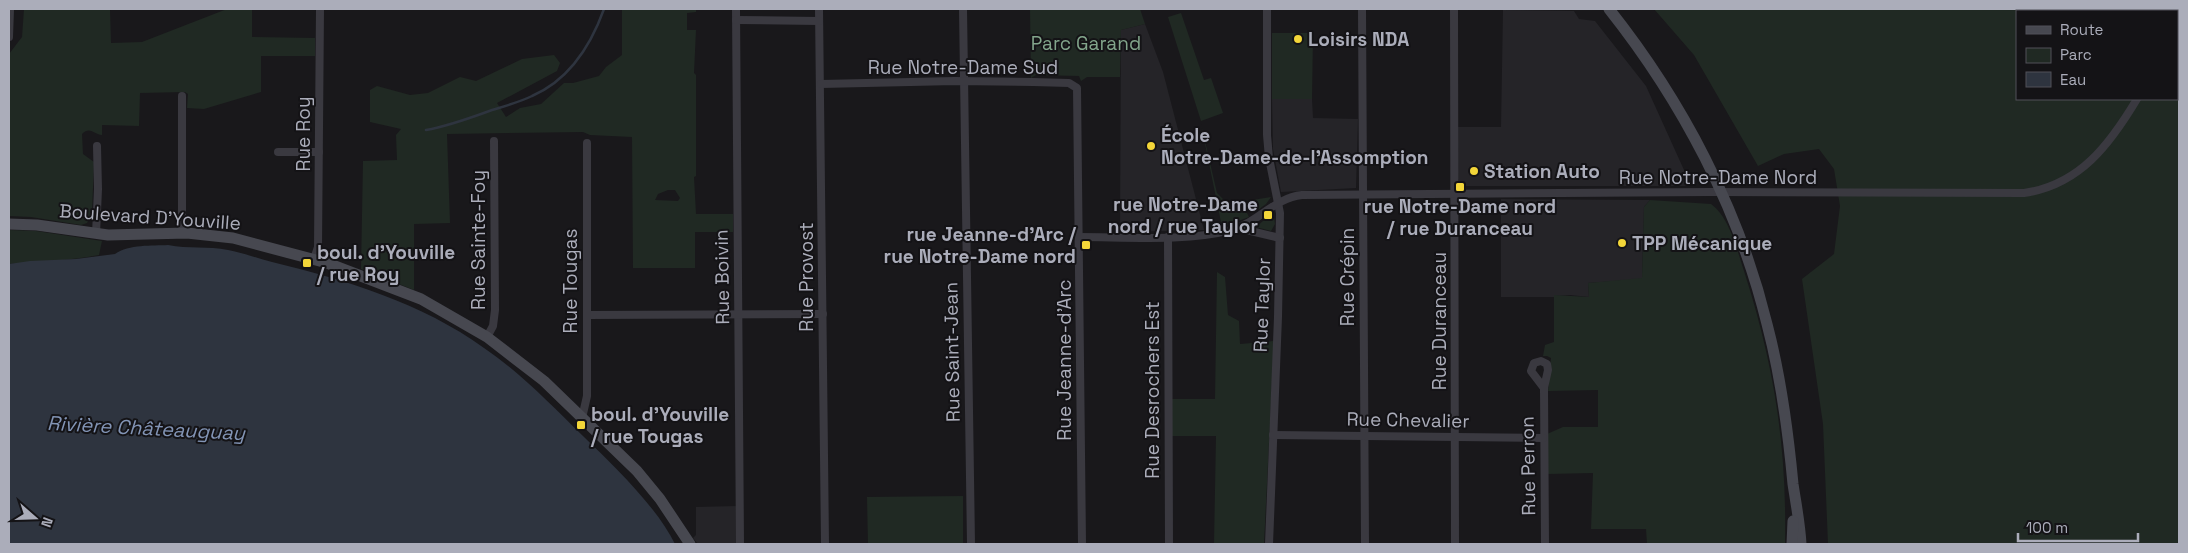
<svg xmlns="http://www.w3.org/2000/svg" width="2188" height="553" viewBox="0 0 2188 553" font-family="'Space Grotesk',sans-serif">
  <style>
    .built { fill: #252428 }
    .green { fill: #202923; fill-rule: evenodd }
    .water { fill: #2e343f }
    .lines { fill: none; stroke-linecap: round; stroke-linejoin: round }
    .stream { stroke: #2e343f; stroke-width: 2.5 }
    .street { stroke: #3a3940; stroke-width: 8 }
    .secondary { stroke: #474850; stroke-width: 11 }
    .poi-dot { fill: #f3d639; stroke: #141316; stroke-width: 2 }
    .labels { text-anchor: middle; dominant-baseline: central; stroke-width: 4; stroke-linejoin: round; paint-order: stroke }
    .poi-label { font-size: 19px; font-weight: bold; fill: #abadba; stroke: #141316; text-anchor: start }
    .park-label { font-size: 19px; fill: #82a58b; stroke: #141316 }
    .street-label { font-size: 19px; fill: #abadba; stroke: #141316 }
    .water-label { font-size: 20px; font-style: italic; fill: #8294b5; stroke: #141316 }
  </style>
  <rect width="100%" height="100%" fill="#19181b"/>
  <!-- built -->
  <g class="built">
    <path d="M1503,10L1574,11L1579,19L1595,21L1646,86L1689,181L1690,186H1460L1458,179L1457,127H1501Z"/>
    <path d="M1145,24L1163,72L1204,230L1120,232L1121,30Z"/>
    <path d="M1272,99H1312L1313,118L1358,119L1356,188L1281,192L1273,149Z"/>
    <path d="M1501,199L1650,200L1644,207L1642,279L1588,283L1589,297L1570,295L1554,296V297H1501Z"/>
    <path d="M737,506L736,544H698L693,538L696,535V507Z"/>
  </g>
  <!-- green -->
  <g class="green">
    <path d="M24,9H110L111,43L142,42L227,9H252V37L315,38V56H261V92L204,109L187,108L188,94L185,92L140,93L139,126L102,125V135C93,134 90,126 82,134L83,154L94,162L92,213L87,223L81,225L31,217L9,216V54L22,37Z"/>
    <path d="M622,9H696V12L687,13V30H696L694,73L696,75V176L694,177L696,214H733V232H695V268H633L632,137L590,135L583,132L447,134L450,223L414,224V290L361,269L363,161L397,160L396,135L401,129L370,122V90L377,86L410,95L428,93L460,77L476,81L522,59L554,55L560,63L557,71L497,103L506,117L520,108L541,104L564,83H573L599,76L606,67L622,55ZM668,190H675L680,198L678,201L655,200L658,194Z"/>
    <path d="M1030,9H1140L1145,24L1121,30L1120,77H1087L1081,81L1079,76L1036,75L1031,78Z"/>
    <path d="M1654,9H2179V544H1828L1823,424L1802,279L1834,254L1840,206L1834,169L1819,149L1784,154L1758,166L1694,55ZM2017,11H2177V99H2017Z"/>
    <path d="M1181,13L1204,80L1211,78L1223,113L1201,121L1168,17Z"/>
    <path d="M1272,33H1313L1312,99H1272Z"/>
    <path d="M1201,124L1217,193L1228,204L1271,197L1266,204L1255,212L1250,209L1246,211L1249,217L1222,227Z"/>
    <path d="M1650,200L1711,204C1730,218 1737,250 1744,271C1774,365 1787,445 1785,544H1647L1646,529H1591L1593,473L1548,474L1547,434L1563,427H1598V390L1548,391L1551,358L1547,356H1543L1545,345L1554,342V295L1589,297L1588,283L1642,278L1644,207Z"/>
    <path d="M1270,215L1274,217L1275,224L1271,231L1256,227Z"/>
    <path d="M9,230L36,231L102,241L99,255C69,261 39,261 9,264Z"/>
    <path d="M1217,272L1225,277L1228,315L1239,321L1240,344L1274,341L1264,544H1214L1216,436H1172V399H1215Z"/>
    <path d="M963,496V544H868L867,497Z"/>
  </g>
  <!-- water -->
  <path class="water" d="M168,245C188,249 208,246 228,250C243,253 257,258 272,262C346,280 422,303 484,348C521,373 551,405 583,436C613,465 657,507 675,544H9V264L30,261L76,259L115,254C129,244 152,246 168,245Z"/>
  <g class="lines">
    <!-- stream -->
    <path class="stream" d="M426,130C449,126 470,118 492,110C505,106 520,102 532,96C569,80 591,45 604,9"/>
    <!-- street -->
    <g class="street">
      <path d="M736,9L740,544"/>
      <path d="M819,9L825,544"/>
      <path d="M963,9L971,544"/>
      <path d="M1267,9V135L1269,158L1280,213L1278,317L1269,544"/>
      <path d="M1362,9L1365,544"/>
      <path d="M1454,9L1455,544"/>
      <path d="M736,20L819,21"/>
      <path d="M2177,31L2179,26"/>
      <path d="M9,37L10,9"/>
      <path d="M821,84L955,81L1033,82L1069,83L1077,88L1082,544"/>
      <path d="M278,152H319"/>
      <path d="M1238,228L1280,238"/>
      <path d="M96,234L98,189L97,146"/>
      <path d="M182,234V96"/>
      <path d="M1079,237C1125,237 1188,242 1231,230C1258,223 1274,198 1302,195L1710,192L2024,193C2080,185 2110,144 2137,99"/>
      <path d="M1168,237L1169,544"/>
      <path d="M314,259L318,247L320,9"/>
      <path d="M587,315L823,314"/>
      <path d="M487,337L493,326L495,310L494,141"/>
      <path d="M1544,388L1531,371L1534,363L1541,361L1547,364L1548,370L1544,388L1545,544"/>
      <path d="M582,418L587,396V143"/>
      <path d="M1273,435L1543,438"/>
    </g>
    <!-- secondary -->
    <g class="secondary">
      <path d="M1609,9C1682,101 1739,209 1767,324C1781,377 1788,430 1793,484C1796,504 1800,524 1801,544"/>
      <path d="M9,224L37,225L108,235L187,233L233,238L327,263L421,299L487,337L544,381L637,471L660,499L690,544"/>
      <path d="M1792,544L1793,521"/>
    </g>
  </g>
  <!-- markers -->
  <g class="poi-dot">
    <circle cx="1298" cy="39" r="5"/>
    <circle cx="1151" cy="146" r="5"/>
    <circle cx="1474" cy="171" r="5"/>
    <rect x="1455" y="182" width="10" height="10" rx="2.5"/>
    <rect x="1263" y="210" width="10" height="10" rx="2.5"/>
    <circle cx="1622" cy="243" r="5"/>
    <rect x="1081" y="240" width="10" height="10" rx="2.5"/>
    <rect x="302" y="258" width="10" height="10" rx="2.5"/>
    <rect x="576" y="420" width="10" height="10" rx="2.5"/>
  </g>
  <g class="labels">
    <!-- poi labels -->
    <g class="poi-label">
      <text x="1308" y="39">Loisirs NDA</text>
      <text x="1161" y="135">École<tspan x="1161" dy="22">Notre-Dame-de-l'Assomption</tspan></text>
      <text x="1484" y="171">Station Auto</text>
      <text x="1258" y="204" text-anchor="end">rue Notre-Dame<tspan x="1258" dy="22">nord / rue Taylor</tspan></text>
      <text x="1460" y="206" text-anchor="middle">rue Notre-Dame nord<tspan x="1460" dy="22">/ rue Duranceau</tspan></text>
      <text x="1076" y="234" text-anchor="end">rue Jeanne-d'Arc /<tspan x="1076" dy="22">rue Notre-Dame nord</tspan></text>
      <text x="1632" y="243">TPP Mécanique</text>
      <text x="317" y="252">boul. d'Youville<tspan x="317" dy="22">/ rue Roy</tspan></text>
      <text x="591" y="414">boul. d'Youville<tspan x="591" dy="22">/ rue Tougas</tspan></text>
    </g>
    <!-- park labels -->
    <g class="park-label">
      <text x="1086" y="43">Parc Garand</text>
    </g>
    <!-- street labels -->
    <g class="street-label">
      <text x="963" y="67">Rue Notre-Dame Sud</text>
      <text transform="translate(303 134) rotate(-90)">Rue Roy</text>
      <text x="1718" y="177">Rue Notre-Dame Nord</text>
      <text transform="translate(150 217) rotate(4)">Boulevard D'Youville</text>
      <text transform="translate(478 240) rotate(-90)">Rue Sainte-Foy</text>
      <text transform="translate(722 277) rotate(-91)">Rue Boivin</text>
      <text transform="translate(806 277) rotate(-90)">Rue Provost</text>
      <text transform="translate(1347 277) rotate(-90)">Rue Crépin</text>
      <text transform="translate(570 281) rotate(-90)">Rue Tougas</text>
      <text transform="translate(1262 305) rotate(-88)">Rue Taylor</text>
      <text transform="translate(1439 321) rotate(-90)">Rue Duranceau</text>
      <text transform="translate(952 352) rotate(-91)">Rue Saint-Jean</text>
      <text transform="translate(1064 360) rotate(-90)">Rue Jeanne-d'Arc</text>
      <text transform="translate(1152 390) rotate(-90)">Rue Desrochers Est</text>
      <text transform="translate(1408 420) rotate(1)">Rue Chevalier</text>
      <text transform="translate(1528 466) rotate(-91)">Rue Perron</text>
    </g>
    <!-- water labels -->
    <g class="water-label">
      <text transform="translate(146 428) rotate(3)">Rivière Châteauguay</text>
    </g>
  </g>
  <!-- border -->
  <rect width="2188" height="553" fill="none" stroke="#abadba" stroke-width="20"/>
  <!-- legend -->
  <rect x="2016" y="10" width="162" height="90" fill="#141316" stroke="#505158"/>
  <rect x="2026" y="26" width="25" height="8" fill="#474850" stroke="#505158"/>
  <text x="2060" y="35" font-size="15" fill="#abadba">Route</text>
  <rect x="2026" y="48" width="25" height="15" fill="#202923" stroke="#505158"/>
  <text x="2060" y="60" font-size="15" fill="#abadba">Parc</text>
  <rect x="2026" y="72" width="25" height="15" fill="#2e343f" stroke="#505158"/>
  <text x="2060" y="85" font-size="15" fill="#abadba">Eau</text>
  <!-- north arrow -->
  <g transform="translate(35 518) rotate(110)" stroke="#141316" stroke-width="4" paint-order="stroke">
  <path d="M0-4L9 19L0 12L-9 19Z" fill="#abadba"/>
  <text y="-8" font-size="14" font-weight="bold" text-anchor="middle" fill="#abadba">N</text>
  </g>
  <!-- scale -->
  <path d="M2018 533v8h120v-8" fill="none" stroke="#abadba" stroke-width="2.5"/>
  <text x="2026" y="533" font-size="15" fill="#abadba" stroke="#141316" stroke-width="4" paint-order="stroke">100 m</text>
</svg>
